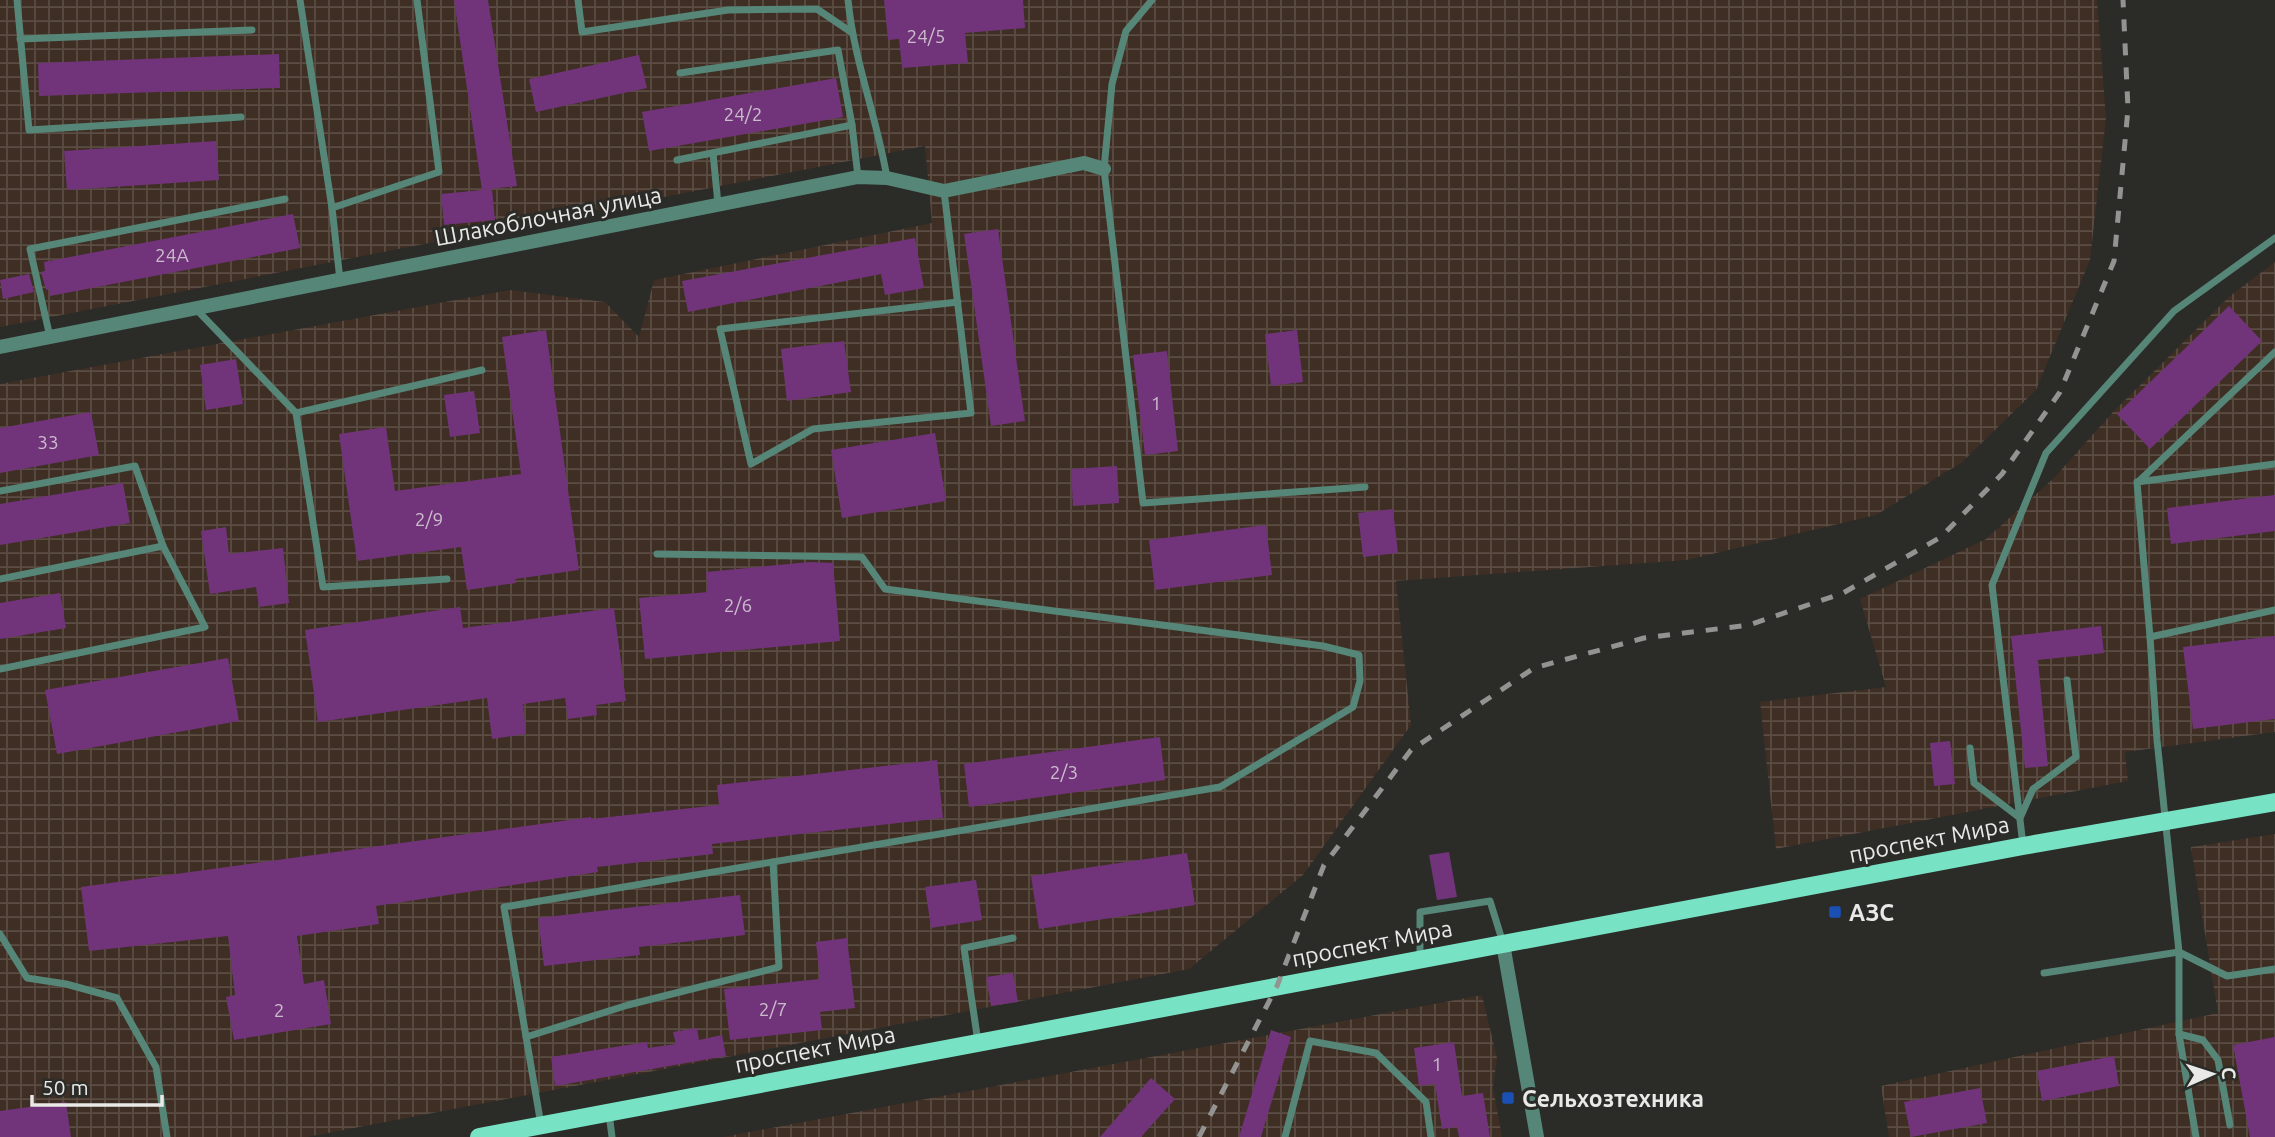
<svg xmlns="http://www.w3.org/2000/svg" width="2275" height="1137" viewBox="0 0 2275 1137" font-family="Ubuntu,sans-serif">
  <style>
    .industrial { fill: url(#industrial-grid) }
    .building { fill: #71347a }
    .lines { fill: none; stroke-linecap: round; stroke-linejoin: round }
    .path { stroke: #757572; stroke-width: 3.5; stroke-dasharray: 2 5; stroke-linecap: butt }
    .lane { stroke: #558677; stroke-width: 7 }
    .street { stroke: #558677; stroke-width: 14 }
    .primary { stroke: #77e2c4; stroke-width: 18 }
    .rail { stroke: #939391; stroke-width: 5; stroke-dasharray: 12 12; stroke-linecap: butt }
    .transit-dot { fill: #1a4fb4; stroke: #2b2b28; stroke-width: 2.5 }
    .labels { text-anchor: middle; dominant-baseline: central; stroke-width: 6; stroke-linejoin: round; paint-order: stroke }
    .number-label { font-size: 19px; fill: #cbbccc }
    .street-label { font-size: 23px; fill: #e9e9e7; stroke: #2b2b28 }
    .poi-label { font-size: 23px; font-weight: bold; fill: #e9e9e7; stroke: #2b2b28; text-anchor: start }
  </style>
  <defs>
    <pattern id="industrial-grid" width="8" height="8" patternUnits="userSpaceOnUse" patternTransform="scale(1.75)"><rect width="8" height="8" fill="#3f2e24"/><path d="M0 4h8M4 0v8" fill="none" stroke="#5b4c44"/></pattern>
  </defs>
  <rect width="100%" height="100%" fill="#2b2b28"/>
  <!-- industrial -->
  <g class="industrial">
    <path d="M0,0H2097L2106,118L2090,260L2036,390L1961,463L1876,515L1687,560L1396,581L1411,725L1303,875L1189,969L307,1137H0V384L510,290L605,302L639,337L654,280L932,223L925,146L0,327Z"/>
    <path d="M2275,262V732L2125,752L2128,781L1776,849L1760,702L1886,687L1860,599L1986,539L2054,478L2113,412L2230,296Z"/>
    <path d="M2275,834V1137H1889L1881,1086L2218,1013L2191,847Z"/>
    <path d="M1482,995L1497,1058L1493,1087L1502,1137H723Z"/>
  </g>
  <!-- building -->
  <g class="building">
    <path d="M454,0H488L517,186L482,190Z"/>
    <path d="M884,0H1023L1025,28L965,33L968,63L902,68L899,39L888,40Z"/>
    <path d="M279,54L280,88L39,96L38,63Z"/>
    <path d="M639,55L647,88L536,112L529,79Z"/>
    <path d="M836,78L843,117L649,151L642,112Z"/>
    <path d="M216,141L219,180L67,190L64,151Z"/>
    <path d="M492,189L495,220L444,225L441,194Z"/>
    <path d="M293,214L300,248L50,296L49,289L46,290L41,272L45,271L44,262Z"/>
    <path d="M998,229L1025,421L991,426L964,234Z"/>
    <path d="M915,238L924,288L885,295L881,274L688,312L682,281Z"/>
    <path d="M29,274L34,292L3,299L0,280Z"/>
    <path d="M2229,306L2262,341L2150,449L2117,414Z"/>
    <path d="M546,330L579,570L515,579L516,583L467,590L461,547L357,561L339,434L386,427L395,491L521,474L502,337Z"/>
    <path d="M1297,330L1303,382L1271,386L1265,334Z"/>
    <path d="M844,341L851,392L787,401L781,349Z"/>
    <path d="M1167,351L1178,451L1145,455L1133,355Z"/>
    <path d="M236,359L243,404L206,410L200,365Z"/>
    <path d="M474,391L480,433L450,437L444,395Z"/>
    <path d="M91,412L99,455L0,473V428Z"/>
    <path d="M935,433L946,501L842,518L831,450Z"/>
    <path d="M1117,466L1119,503L1073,506L1071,469Z"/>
    <path d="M123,483L130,523L0,545V504Z"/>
    <path d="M2275,495V531L2171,544L2167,508Z"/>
    <path d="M1393,509L1398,553L1363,557L1358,513Z"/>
    <path d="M1266,525L1272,575L1155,590L1149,540Z"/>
    <path d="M226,527L229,554L283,548L289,603L259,607L256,587L210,594L201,531Z"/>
    <path d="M810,562L833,563L840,641L645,659L639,598L708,592L706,572Z"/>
    <path d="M60,593L66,628L0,639V603Z"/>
    <path d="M460,607L463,628L614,608L626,701L596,705L597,715L568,719L565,698L523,704L526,734L492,739L487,698L318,722L305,630Z"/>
    <path d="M2101,626L2104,653L2038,660L2048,766L2025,768L2011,636Z"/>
    <path d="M2275,636V719L2193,729L2183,647Z"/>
    <path d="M228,658L239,721L57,754L45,690Z"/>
    <path d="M1160,737L1165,780L969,807L964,764Z"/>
    <path d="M1950,741L1955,784L1934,786L1930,743Z"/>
    <path d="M937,760L943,818L712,844L713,854L597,867L598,872L376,906L379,924L297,936L304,984L324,980L331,1024L234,1040L226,997L235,995L228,936L89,951L81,887L591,817V819L719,805L717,785Z"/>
    <path d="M1449,852L1457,897L1437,900L1429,855Z"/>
    <path d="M1187,853L1195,905L1039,929L1031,876Z"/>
    <path d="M976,880L982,920L931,928L925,887Z"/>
    <path d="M740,895L745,935L639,947L640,955L544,966L538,918Z"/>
    <path d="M847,938L855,1008L820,1012L822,1030L730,1040L724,989L820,979L816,942Z"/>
    <path d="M1013,973L1018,1002L991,1006L986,977Z"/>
    <path d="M697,1028L699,1040L722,1035L726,1056L555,1086L551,1057L647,1042L648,1048L676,1044L673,1032Z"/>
    <path d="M1271,1030L1291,1037L1261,1137H1239Z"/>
    <path d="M2275,1037V1137H2250L2233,1045Z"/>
    <path d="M1454,1042L1462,1096L1483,1093L1490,1137H1459L1457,1127L1442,1129L1435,1084L1419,1086L1414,1048Z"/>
    <path d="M2114,1056L2119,1086L2042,1101L2037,1071Z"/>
    <path d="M1151,1078L1175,1099L1141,1137H1100Z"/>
    <path d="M1980,1088L1987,1123L1911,1137L1904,1102Z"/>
    <path d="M66,1102L71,1137H0V1111Z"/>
  </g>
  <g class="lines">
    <!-- path -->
    <path class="path" d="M1388,940L1410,936"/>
    <!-- lane -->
    <g class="lane">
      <path d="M17,0L29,130L241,117"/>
      <path d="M300,0L332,208"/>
      <path d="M578,0L582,32L728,10L817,9L851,32"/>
      <path d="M848,0C854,61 877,118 887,178"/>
      <path d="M1152,0L1126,31L1112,84L1104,169L1143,503L1365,487"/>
      <path d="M20,39L252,30"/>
      <path d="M680,73L838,50L852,125L858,177"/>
      <path d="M713,153L718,204"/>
      <path d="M677,160L852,125"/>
      <path d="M944,191L971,413L813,429L751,464L720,329L958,302"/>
      <path d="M340,280L332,208L439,172L417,0"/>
      <path d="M196,309L296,413L323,587L447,579"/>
      <path d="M50,337L30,249L285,199"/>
      <path d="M296,413L482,370"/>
      <path d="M2138,482L2275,352"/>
      <path d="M0,491L135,466L163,546L205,627L0,669"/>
      <path d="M0,579L163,546"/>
      <path d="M2150,637L2137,482L2275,464"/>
      <path d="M1970,748L1974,783L2020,818L2033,789L2076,757L2067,680"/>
      <path d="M2023,845L1992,585L2046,453L2174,311L2275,238"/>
      <path d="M0,934L27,978L66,984L117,998L156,1067L167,1137"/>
      <path d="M1420,957V912L1490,901L1503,943"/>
      <path d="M2044,973L2179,952L2227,976L2275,969"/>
      <path d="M2179,1034L2203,1040L2218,1060L2230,1125"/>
      <path d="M526,1037L628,1005L779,967L773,862"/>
      <path d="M978,1042L964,948L1013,938"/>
      <path d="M609,1113L612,1137"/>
      <path d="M541,1125L504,907L1220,787L1353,707L1360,681L1359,655L1323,646L885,589L862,557L657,554"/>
      <path d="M1285,1137L1310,1041L1376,1053L1426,1102L1431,1137"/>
      <path d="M2196,1137L2179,1034V952L2157,740L2150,637L2275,610"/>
    </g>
    <!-- street -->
    <g class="street">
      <path d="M0,347L858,177L887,178L944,191L1084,163L1104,169"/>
      <path d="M1503,944L1537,1137"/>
    </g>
    <!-- primary -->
    <path class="primary" d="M479,1137L2023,846L2275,802"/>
    <!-- rail -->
    <path class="rail" d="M1199,1137L1277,986L1324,865L1411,750L1534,668L1644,638L1749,625L1843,593L1941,537L2002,474L2060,392L2114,261L2128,109L2123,0"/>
  </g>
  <!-- markers -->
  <g class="transit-dot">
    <rect x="1828" y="905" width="14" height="14" rx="3.5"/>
    <rect x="1501" y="1091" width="14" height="14" rx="3.5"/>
  </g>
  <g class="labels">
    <!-- number labels -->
    <g class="number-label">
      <text x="926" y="36">24/5</text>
      <text x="743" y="114">24/2</text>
      <text x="172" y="255">24А</text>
      <text x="1156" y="403">1</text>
      <text x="48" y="442">33</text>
      <text x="429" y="519">2/9</text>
      <text x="738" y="605">2/6</text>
      <text x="1064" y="772">2/3</text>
      <text x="773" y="1009">2/7</text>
      <text x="279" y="1010">2</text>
      <text x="1437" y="1064">1</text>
    </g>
    <!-- street labels -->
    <g class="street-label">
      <text transform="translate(548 216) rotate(-11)">Шлакоблочная улица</text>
      <text transform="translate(1929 839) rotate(-11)">проспект Мира</text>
      <text transform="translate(1372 943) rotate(-11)">проспект Мира</text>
      <text transform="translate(815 1049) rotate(-11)">проспект Мира</text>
    </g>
    <!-- poi labels -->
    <g class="poi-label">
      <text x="1849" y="912">АЗС</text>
      <text x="1522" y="1098">Сельхозтехника</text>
    </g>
  </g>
  <!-- north arrow -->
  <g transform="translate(2212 1074) rotate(87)" stroke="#2b2b28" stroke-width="5" paint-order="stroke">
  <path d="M0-5L12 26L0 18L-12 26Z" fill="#e9e9e7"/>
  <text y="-10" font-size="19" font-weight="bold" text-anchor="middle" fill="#e9e9e7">С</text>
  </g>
  <!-- scale -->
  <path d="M32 1095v10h130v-10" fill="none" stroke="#e9e9e7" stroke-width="3.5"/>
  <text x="42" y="1095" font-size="21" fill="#e9e9e7" stroke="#2b2b28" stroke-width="5" paint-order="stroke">50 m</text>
</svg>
